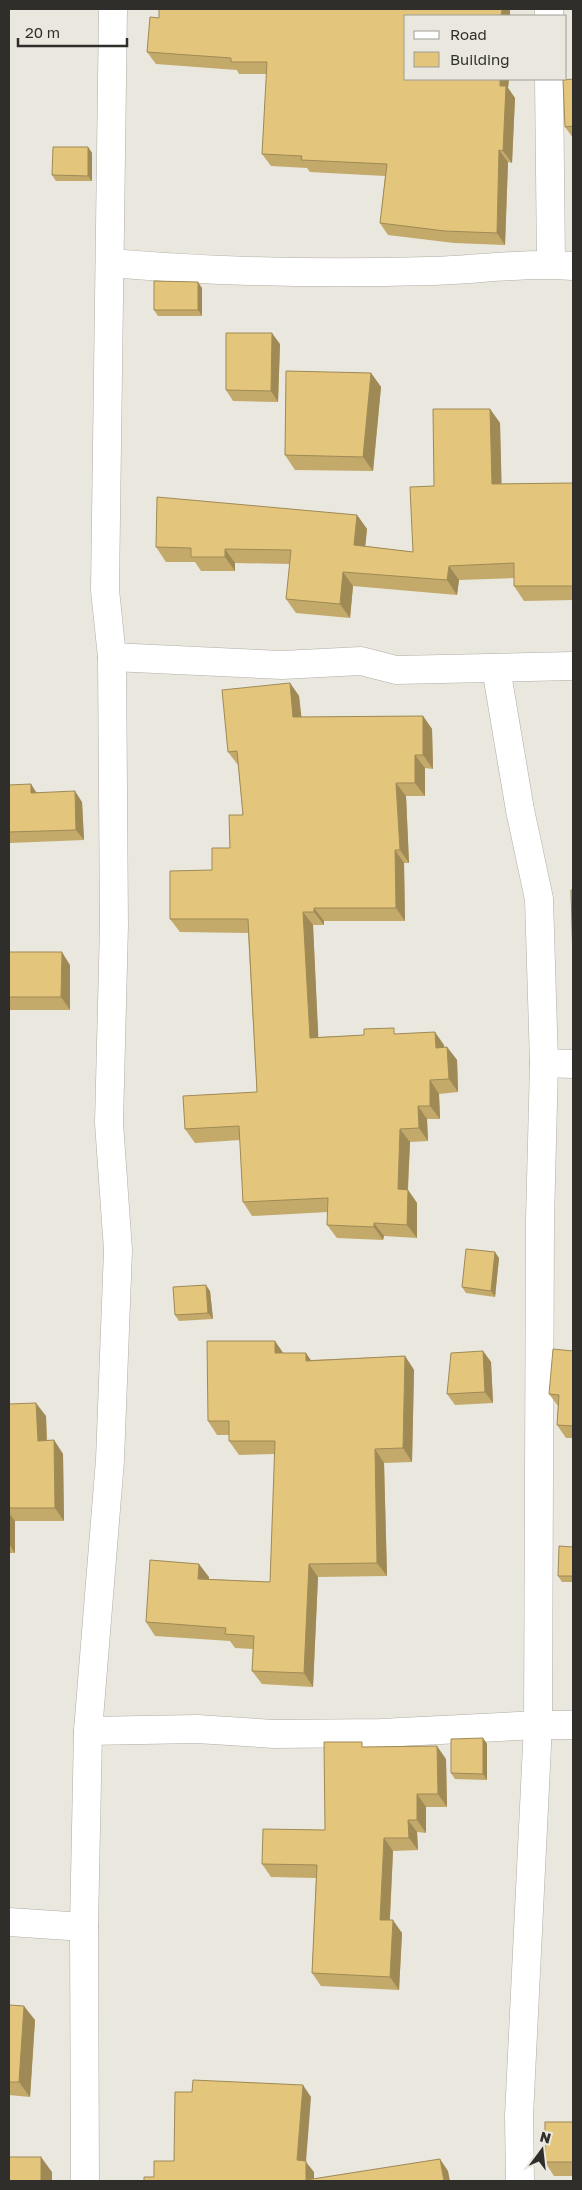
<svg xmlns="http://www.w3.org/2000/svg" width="582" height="2190" viewBox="0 0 582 2190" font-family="'Golos Text',sans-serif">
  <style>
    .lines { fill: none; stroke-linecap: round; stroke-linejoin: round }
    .street-casing { stroke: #b1ada5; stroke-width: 29 }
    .street { stroke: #fff; stroke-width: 28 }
    .wall { fill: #c3a96a }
    .shaded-wall { fill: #9f8a56 }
    .building { fill: #e3c57b; stroke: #9f8a56 }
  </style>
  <rect width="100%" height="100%" fill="#eae7de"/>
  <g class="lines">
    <!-- street casing -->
    <g class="street-casing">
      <g id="street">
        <path d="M549,9V16"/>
        <path d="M549,79L551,264"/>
        <path d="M110,263C216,272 323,274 429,271C477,270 525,262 573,266"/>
        <path d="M112,657L282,665L361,661L396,670L573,666"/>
        <path d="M496,668L520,810L539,899L544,1063L540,1220L538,1725L519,2116L520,2181"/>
        <path d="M544,1063L573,1064"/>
        <path d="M88,1731L197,1729L274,1734L381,1733L538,1725H573"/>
        <path d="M9,1922L84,1927"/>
        <path d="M85,2181L84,1927L88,1731L110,1460L118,1250L109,1123L114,925L112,657L105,590L113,9"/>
      </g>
    </g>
    <!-- street -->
    <use href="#street" class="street"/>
  </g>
  <!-- wall -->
  <g class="wall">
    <path d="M231,9H510V16L406,79H509L508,88L515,98L512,163L508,162L505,245L454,243L388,235L380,223L385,176L310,172L307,168L271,166L262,154L267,74H239L237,70L156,64L147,52L159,18Z"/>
    <path d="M573,79V138L565,127Z"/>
    <path d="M88,147L92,153V181H56L52,175Z"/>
    <path d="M202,288V316H158L154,310Z"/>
    <path d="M280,344L278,402L233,401L226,390Z"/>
    <path d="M371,373L381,387L373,471L295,470L285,455Z"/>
    <path d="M490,409L500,423L501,484L573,483V600L524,601L514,586V578L459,580L457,595L353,586L350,618L296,613L286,599L290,564L235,563V571H201L195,562H166L156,547L357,515L367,529L365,546L413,552L434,486Z"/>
    <path d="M290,683L299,696L301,717L423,716L432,729L433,769L425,768V796H406L409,863H404L405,921H324V925H313L318,1037L397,1034L444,1045V1047H447L457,1060L458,1092L439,1094L440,1119H427L428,1141L410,1142L408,1190L417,1203V1238L384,1236L383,1240L337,1238L327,1225L328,1212L252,1216L243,1202L240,1140L195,1143L185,1129L257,1092L248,933L180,932L170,919L212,870L230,848L243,815L238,765L228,752Z"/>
    <path d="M9,785L36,792L82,802L84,840L9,843Z"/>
    <path d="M9,952L70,965V1010H9Z"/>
    <path d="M499,1258L495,1297L466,1293L462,1287Z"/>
    <path d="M210,1291L213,1319L179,1321L175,1315Z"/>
    <path d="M483,1351L491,1362L493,1403L455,1405L447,1394Z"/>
    <path d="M573,1351V1438H566L557,1425L558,1406L549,1394Z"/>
    <path d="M283,1353L311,1360L405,1356L414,1370L412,1462L384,1463L387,1576L318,1577L313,1687L262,1684L252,1671L253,1649L235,1648L230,1641L155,1636L146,1622L209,1577L208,1579L270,1582L275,1454L239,1455L229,1441V1435H217L208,1421Z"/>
    <path d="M9,1404L46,1416L47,1441L54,1440L63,1454L64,1521H15V1553H9Z"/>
    <path d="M573,1547V1582H562L558,1576Z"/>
    <path d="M483,1738L487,1744V1780L455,1779L451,1773Z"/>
    <path d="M365,1747L446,1759L447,1807H426V1833L417,1832L418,1850L393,1851L390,1920L402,1933L399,1990L321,1986L312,1973L316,1878L271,1877L262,1864L325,1830Z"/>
    <path d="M9,2005L35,2020L30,2097L9,2095Z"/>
    <path d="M573,2122V2176H554L545,2162Z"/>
  </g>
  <!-- shaded-wall -->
  <g class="shaded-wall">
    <path d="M502,9H510V16H501Z"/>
    <path d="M500,79H509L508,88L515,98L512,163L503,151Z"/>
    <path d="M88,147L92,153V181L88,176Z"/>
    <path d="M499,150L508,162L505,245L497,233Z"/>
    <path d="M198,282L202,288V316L198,310Z"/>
    <path d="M272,333L280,344L278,402L271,391Z"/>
    <path d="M371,373L381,387L373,471L363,457Z"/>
    <path d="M490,409L500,423L502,498L492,484Z"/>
    <path d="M357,515L367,529L364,559L354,545Z"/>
    <path d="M225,549L235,563V571L225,557Z"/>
    <path d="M449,566L459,580L457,595L447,580Z"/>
    <path d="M343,572L353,586L350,618L340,604Z"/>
    <path d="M290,683L299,696L303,730L293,717Z"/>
    <path d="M423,716L432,729L433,769L423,755Z"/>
    <path d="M415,755L425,768V796L415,783Z"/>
    <path d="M396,783L406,796L409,863L400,850Z"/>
    <path d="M31,784L38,795L31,793Z"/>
    <path d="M75,791L82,802L84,840L76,830Z"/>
    <path d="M395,850L404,863L405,921L396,908Z"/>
    <path d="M314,908L324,921V925L314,912Z"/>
    <path d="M303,912L313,925L319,1051L310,1038Z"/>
    <path d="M62,952L70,965V1010L61,997Z"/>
    <path d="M435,1032L444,1045L445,1061L436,1048Z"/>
    <path d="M447,1047L457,1060L458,1092L449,1079Z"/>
    <path d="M430,1080L439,1094L440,1119L430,1106Z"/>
    <path d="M418,1106L427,1119L428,1141L419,1128Z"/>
    <path d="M400,1129L410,1142L407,1203L398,1189Z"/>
    <path d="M408,1190L417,1203V1238L407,1225Z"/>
    <path d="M374,1223L384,1236L383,1240L374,1227Z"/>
    <path d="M495,1252L499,1258L495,1297L491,1291Z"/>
    <path d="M206,1285L210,1291L213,1319L208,1313Z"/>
    <path d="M275,1341L284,1354L275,1353Z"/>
    <path d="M483,1351L491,1362L493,1403L485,1392Z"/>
    <path d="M306,1353L315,1366L306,1361Z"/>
    <path d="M405,1356L414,1370L412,1462L403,1448Z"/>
    <path d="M36,1403L46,1416L47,1455L38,1441Z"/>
    <path d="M54,1440L63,1454L64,1521L55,1508Z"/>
    <path d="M375,1449L384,1463L387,1576L377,1563Z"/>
    <path d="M9,1513L15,1521V1553L9,1544Z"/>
    <path d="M199,1564L209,1577L208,1592L198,1579Z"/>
    <path d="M309,1564L318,1577L313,1687L304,1673Z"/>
    <path d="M483,1738L487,1744V1780L483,1774Z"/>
    <path d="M437,1746L446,1759L447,1807L438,1794Z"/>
    <path d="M417,1794L426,1807V1833L417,1820Z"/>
    <path d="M408,1820L417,1832L418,1850L409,1838Z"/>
    <path d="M384,1838L393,1851L389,1933L380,1920Z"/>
    <path d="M393,1920L402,1933L399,1990L390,1977Z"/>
    <path d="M24,2006L35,2020L30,2097L19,2082Z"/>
    <path d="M303,2085L311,2097L306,2162L314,2172V2181H307L297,2160Z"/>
    <path d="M41,2157L52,2172V2181H41Z"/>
    <path d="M440,2159L448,2171L450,2181H444Z"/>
  </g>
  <!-- building -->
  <g class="building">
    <path d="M159,9H502L501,16H406V79H500V86H506L503,151L499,150L497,233L445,231L380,223L387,164L301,160L302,156L262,154L267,62H231V58L147,52L150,17L159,18Z"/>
    <path d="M573,79V126L565,127L563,80Z"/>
    <path d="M53,147H88V176L52,175Z"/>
    <path d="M154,281L198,282V310H154Z"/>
    <path d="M226,333H272L271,391L226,390Z"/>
    <path d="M286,371L371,373L363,457L285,455Z"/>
    <path d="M433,409H490L492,484L573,483V586H514V563L449,566L447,580L343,572L340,604L286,599L291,550L225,549V557H191V548L156,547L157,497L357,515L354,545L413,552L410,487L434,486Z"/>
    <path d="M290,683L293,717L423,716V755H415V783H396L400,850H395L396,908H314V912H303L310,1038L364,1035V1029L394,1028V1034L435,1032L436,1048L447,1047L449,1079L430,1080V1106H418L419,1128L400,1129L398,1189L408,1190L407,1225L374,1223V1227L327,1225L328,1198L243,1202L239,1126L185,1129L183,1096L257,1092L248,919H170V871L212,870V848H230L229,815H243L237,751L228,752L222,690Z"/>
    <path d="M31,784V793L75,791L76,830L9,832V785Z"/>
    <path d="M571,890H573V963Z"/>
    <path d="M9,952H62L61,997H9Z"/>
    <path d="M466,1249L495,1252L491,1291L462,1287Z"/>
    <path d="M206,1285L208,1313L175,1315L173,1287Z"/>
    <path d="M207,1341H275V1353H306V1361L405,1356L403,1448L375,1449L377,1563L309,1564L304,1673L252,1671L254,1636L225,1634L226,1628L146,1622L150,1560L199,1564L198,1579L270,1582L275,1441H229V1421H208Z"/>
    <path d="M553,1349L573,1351V1426L557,1425L559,1395L549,1394Z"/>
    <path d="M483,1351L485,1392L447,1394L451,1353Z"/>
    <path d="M36,1403L38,1441L54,1440L55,1508H9V1404Z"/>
    <path d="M559,1546L573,1547V1576H558Z"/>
    <path d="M483,1738V1774L451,1773V1739Z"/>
    <path d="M324,1742H362V1747L437,1746L438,1794H417V1820H408L409,1838H384L380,1920H393L390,1977L312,1973L317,1865L262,1864L263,1829L325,1830Z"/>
    <path d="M9,2005L24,2006L19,2082H9Z"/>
    <path d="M193,2080L303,2085L297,2160L306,2161V2180L440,2159L444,2181H144V2177H154V2161H174L175,2092H192Z"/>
    <rect x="545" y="2122" width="28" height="40"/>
    <rect x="9" y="2157" width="32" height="24"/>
  </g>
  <!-- border -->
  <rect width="582" height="2190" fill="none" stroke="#2f2e2a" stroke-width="20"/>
  <!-- legend -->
  <rect x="404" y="15" width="162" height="65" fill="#eae7de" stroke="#9f9d96"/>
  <rect x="414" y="31" width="25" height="8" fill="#ffffff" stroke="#9f9d96"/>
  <text x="450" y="40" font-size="15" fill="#2f2e2a">Road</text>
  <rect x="414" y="52" width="25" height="15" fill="#e3c57b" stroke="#9f9d96"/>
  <text x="450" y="65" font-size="15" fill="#2f2e2a">Building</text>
  <!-- north arrow -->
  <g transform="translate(542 2150) rotate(15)" stroke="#eae7de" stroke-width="4" paint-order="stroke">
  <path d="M0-4L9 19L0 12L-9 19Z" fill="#2f2e2a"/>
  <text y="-8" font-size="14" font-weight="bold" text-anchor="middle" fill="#2f2e2a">N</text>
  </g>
  <!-- scale -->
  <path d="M18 38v8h109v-8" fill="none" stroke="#2f2e2a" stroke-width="2.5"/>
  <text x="25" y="38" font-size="15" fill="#2f2e2a" stroke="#eae7de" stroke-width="4" paint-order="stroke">20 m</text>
</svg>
